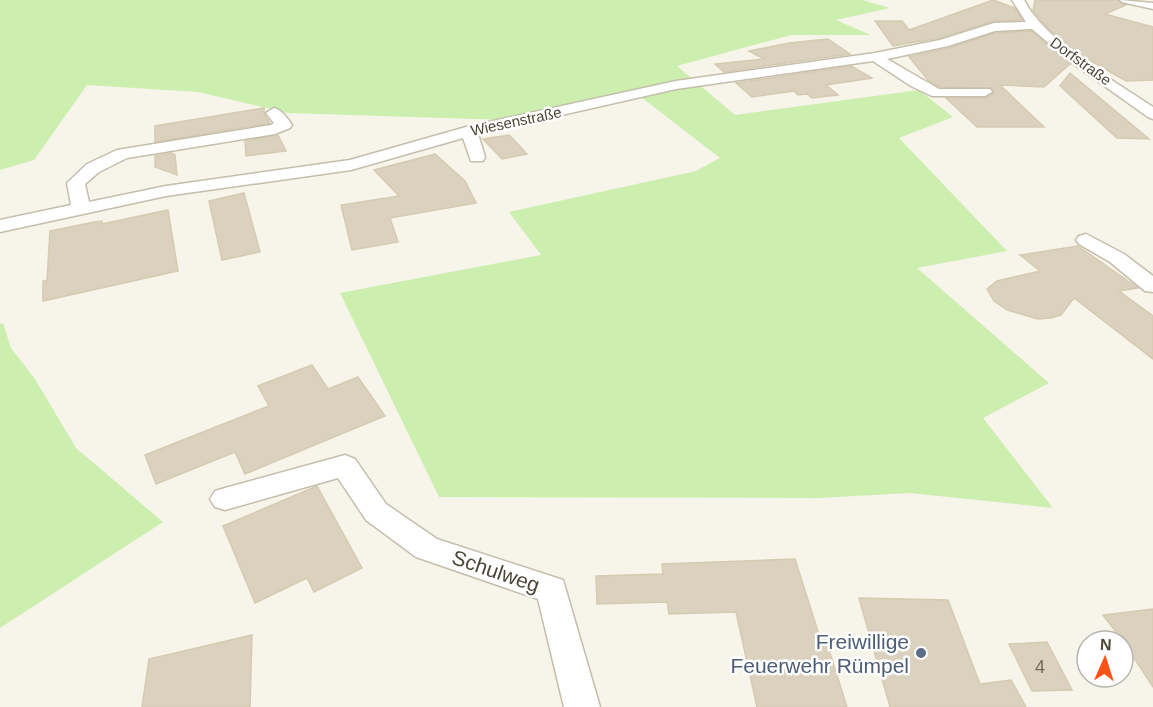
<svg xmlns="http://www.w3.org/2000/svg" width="1153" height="707" viewBox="0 0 1153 707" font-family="Arial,sans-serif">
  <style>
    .green { fill: #ccefaf }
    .building { fill: #dad2be; stroke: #d5cbb1; stroke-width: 1.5 }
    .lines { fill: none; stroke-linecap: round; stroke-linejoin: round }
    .minor-casing { stroke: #c4beab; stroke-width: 3 }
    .minor { fill: #fff; fill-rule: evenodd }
    .service-dot { fill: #5c6f8a; stroke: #fff; stroke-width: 2 }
    .labels { text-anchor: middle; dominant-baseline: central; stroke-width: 5; stroke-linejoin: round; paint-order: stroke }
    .far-street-label { font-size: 15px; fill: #4c4637; stroke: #fff }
    .near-number-label { font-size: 18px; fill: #706959 }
    .near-street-label { font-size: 21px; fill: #4c4637; stroke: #fff }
    .near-service-label { font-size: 21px; fill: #4e5e75; stroke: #fff; text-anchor: end }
  </style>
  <rect width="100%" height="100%" fill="#f7f4ea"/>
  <!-- green -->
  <g class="green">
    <path d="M0,0H862L890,8L836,20L871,35H791L677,66L735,115L919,90L953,117L899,138L1007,251L917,268L1049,383L983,418L1053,508L910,493L818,498L439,497L340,293L541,255L509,212L696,171L720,158L637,94L506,120L288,113L198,92L87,85L34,160L0,170Z"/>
    <path d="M3,323L11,348L35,379L76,448L163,522L0,628V324Z"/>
  </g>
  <!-- building -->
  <g class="building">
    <path d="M993,0L1015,8L1022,20L993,21L939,38L893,46L875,21H902L909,30Z"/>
    <path d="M1035,0H1118L1126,5L1105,14L1153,27V80L1126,81L1080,55L1049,29L1036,14L1033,10Z"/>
    <path d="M1031,31L1070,64L1044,87L1000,85L1044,127H977L946,98H985L994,93L992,88L940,87L928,80L909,57L949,48L995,33Z"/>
    <path d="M828,39L850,54L724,72L715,64L764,59L749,51L789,43Z"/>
    <path d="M851,66L872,78L826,85L838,95L812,98L807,94L798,95L794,91L752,97L736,83Z"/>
    <path d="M1070,73L1149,139L1117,138L1060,86Z"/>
    <path d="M264,108V114L270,123L155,142V126Z"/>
    <path d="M278,135L286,151L246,156L245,141Z"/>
    <path d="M509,135L512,138L527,154L502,159L483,139Z"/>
    <path d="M171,153L175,155L177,175L155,167V156Z"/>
    <path d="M435,154L465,181L476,203L390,218L398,242L352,250L341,205L399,196L374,170Z"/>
    <path d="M244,193L260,252L222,260L209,201Z"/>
    <path d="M168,210L178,271L43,301V281H47L50,231L94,222L102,221V224Z"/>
    <path d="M1078,246L1138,288L1119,291L1153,316V359L1074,298L1061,315L1051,318L1038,319L1007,310L994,301L987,289L997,281L1040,271L1020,255Z"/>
    <path d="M312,365L328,389L358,377L385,416L245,474L235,452L156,484L145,455L269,406L258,386Z"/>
    <path d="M317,486L362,568L314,592L307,578L255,603L223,526Z"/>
    <path d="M795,559L820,638L825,637L847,707H757L736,612L669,614L667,602L597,604L596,576L663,574L662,564Z"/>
    <path d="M859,598L948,600L980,684L1011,680L1026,707H890Z"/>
    <path d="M1153,609V687L1123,641L1103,615Z"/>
    <path d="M252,635L250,707H142L149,659Z"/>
    <path d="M1047,642L1072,690L1032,691L1009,644Z"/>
  </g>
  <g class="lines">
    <!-- minor casing -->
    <g class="minor-casing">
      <g id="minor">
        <path d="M1012,0H1024C1045,41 1114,81 1153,107V119L1148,117L1072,63L1032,29L995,31L948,46L887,59L939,89H990L992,92L985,96H932L911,86L873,61L676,89L478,134L485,157L483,161H471L463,138L351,170L166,196L0,232V220L71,205L67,183L87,164L117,150L271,125L274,123L266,113L274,108C282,110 287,118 292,125L290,128L275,134L127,158L99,172L85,184L89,202L166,186L350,160L466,127L676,81L875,53L940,40L994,23L1026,22Z"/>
        <path d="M1120,0L1153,3V9L1122,2Z"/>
        <path d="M1086,234L1124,254L1153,276V292L1145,291L1110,262L1079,244L1076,240L1079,236Z"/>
        <path d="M345,455L355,459L386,504L437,539L563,580L600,707H564L538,599L416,557L366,520L338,478L225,510L215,507L210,499L215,491L225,488Z"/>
      </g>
    </g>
    <!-- minor -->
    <use href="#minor" class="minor"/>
  </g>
  <!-- markers -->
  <circle class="service-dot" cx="921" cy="653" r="6"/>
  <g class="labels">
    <!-- far-street labels -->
    <g class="far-street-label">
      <text transform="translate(1081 61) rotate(36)">Dorfstraße</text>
      <text transform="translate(516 121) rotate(-12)">Wiesenstraße</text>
    </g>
    <!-- near-number labels -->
    <g class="near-number-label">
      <text x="1040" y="667">4</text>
    </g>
    <!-- near-street labels -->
    <g class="near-street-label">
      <text transform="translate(496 571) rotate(19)">Schulweg</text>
    </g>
    <!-- near-service labels -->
    <g class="near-service-label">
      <text x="909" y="641">Freiwillige<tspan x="909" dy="24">Feuerwehr Rümpel</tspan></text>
    </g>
  </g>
  <!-- north arrow -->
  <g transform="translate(1105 659) rotate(3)"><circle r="28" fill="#ffffff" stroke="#b7b5af" stroke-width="1.5"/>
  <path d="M0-4.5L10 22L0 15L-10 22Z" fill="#ff5219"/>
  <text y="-9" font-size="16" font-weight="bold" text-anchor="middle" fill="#4c4637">N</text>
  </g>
</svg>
